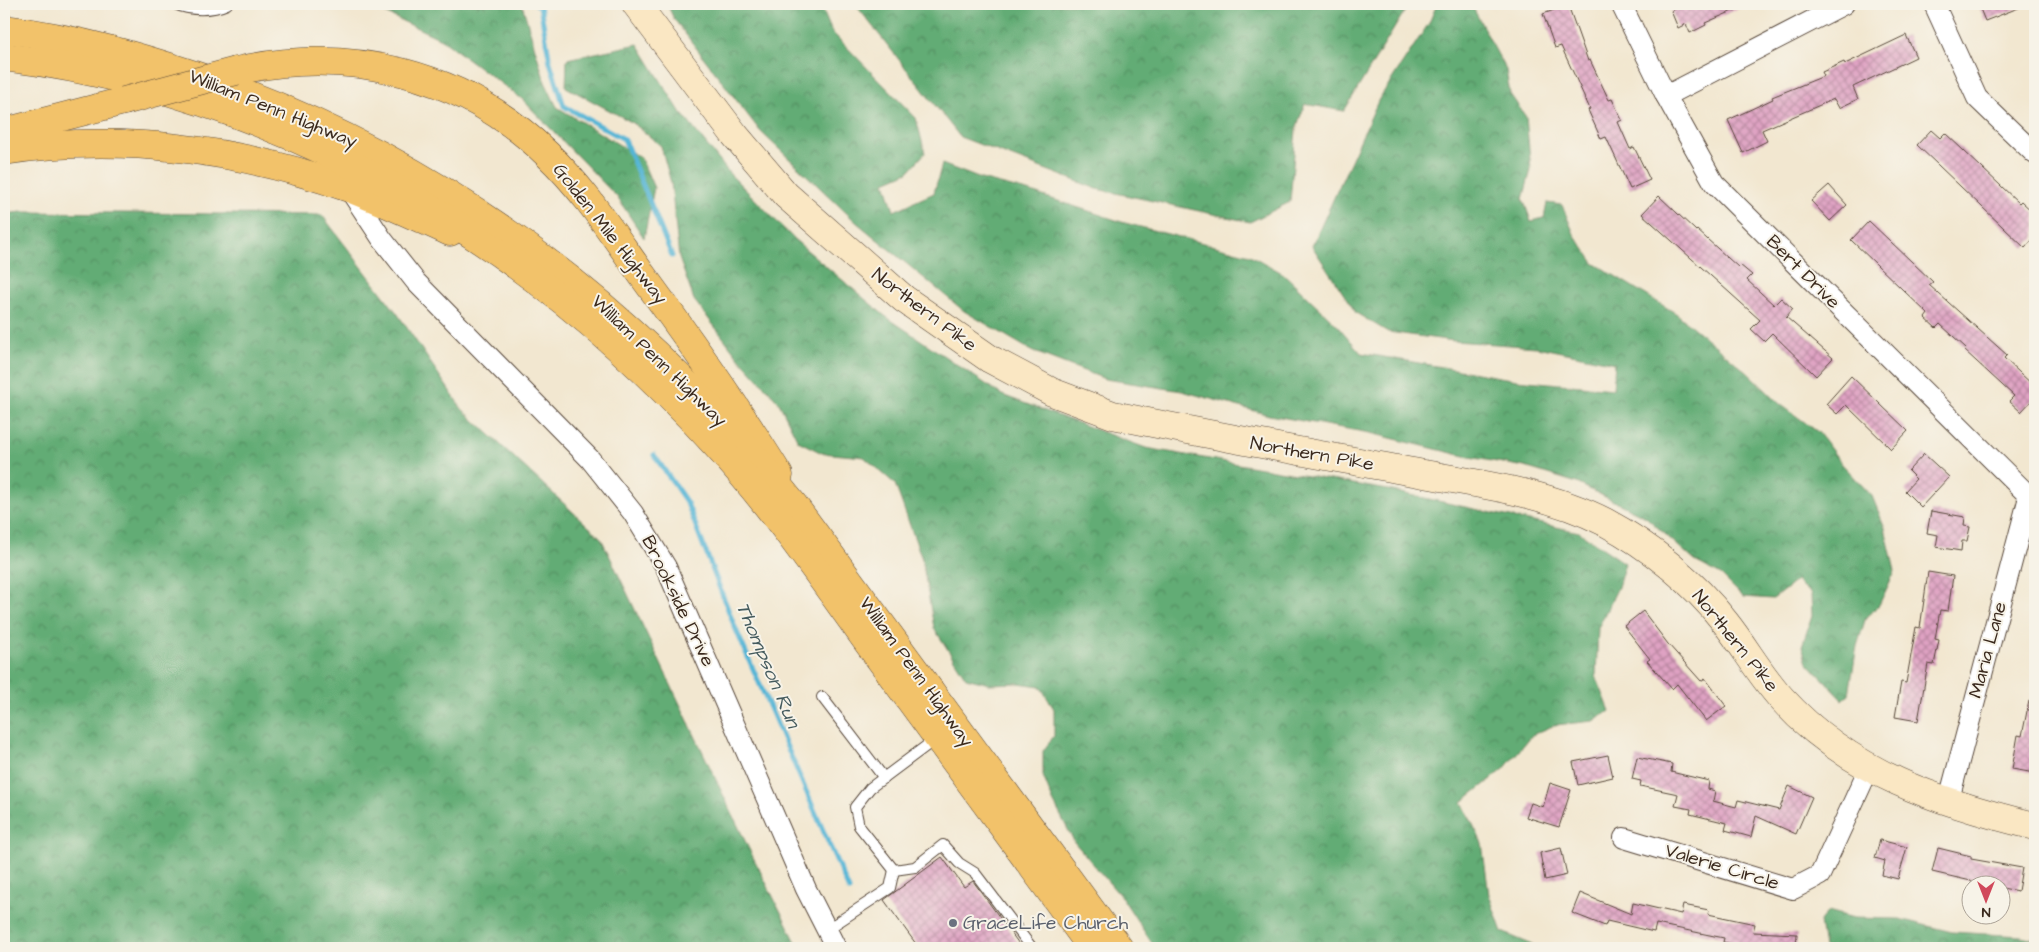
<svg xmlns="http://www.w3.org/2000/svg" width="2039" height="952" viewBox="0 0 2039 952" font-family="'Architects Daughter',sans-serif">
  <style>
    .forest { fill: url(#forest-crowns); stroke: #4e6b4a }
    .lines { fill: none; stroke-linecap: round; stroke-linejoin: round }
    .stream { stroke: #57b6d6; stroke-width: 5 }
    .building { fill: url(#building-cross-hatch) }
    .lane-casing { stroke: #564639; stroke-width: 12 }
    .street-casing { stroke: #564639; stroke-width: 22 }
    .secondary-casing { stroke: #564639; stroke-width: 29 }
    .primary-casing { stroke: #564639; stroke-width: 29 }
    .highway-casing { stroke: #564639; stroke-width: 29 }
    .lane { stroke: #fff; stroke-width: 10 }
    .street { stroke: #fff; stroke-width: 20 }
    .secondary { stroke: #fae7c3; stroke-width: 28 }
    .primary { stroke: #f2c26a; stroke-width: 28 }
    .highway { stroke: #f2c26a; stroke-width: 28 }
    .primary-bridge-casing { stroke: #564639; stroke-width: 29; stroke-linecap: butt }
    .primary-bridge { stroke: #f2c26a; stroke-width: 28 }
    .worship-dot { fill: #6b7280; stroke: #f7f3e8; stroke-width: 2 }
    .labels { text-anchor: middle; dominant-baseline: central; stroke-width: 4; stroke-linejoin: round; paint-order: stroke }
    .street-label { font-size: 19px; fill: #3b2a1e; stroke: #f7f3e8 }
    .worship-label { font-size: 19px; fill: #5b616d; stroke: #f7f3e8; text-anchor: start }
    .water-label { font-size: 20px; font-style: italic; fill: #455b5e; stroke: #f7f3e8 }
  </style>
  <defs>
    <pattern id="forest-crowns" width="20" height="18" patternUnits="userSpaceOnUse" patternTransform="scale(1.25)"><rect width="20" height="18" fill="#62ac75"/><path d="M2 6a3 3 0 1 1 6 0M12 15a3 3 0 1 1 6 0" fill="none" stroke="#528c5f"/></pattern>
    <pattern id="building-cross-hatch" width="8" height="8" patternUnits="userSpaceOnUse" patternTransform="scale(1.25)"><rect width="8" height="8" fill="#dfa2c3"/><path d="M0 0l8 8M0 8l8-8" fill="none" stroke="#b6849e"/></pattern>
  </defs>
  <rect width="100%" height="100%" fill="#f7f3e8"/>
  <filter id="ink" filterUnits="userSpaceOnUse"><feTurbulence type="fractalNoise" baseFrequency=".02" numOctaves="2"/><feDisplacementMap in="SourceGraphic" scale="10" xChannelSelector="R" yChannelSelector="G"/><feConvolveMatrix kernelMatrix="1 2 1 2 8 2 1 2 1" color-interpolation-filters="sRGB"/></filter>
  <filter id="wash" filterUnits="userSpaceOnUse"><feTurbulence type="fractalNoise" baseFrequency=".0096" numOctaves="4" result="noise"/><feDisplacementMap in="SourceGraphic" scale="20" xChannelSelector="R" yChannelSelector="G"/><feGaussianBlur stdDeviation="1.12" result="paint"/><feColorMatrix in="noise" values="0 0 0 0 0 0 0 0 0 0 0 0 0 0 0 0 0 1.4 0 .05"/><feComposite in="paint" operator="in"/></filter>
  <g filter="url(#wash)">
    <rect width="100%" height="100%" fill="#f2e7d0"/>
    <!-- forest -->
    <g class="forest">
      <path d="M381,4H522L545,82L557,107L641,158L654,188L644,238L617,197L522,99L441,39L385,13Z"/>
      <path d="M667,4H820L832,32L916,118L925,153L908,172L885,182L894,211L934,193L942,164L981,179L1031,192L1125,223L1250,255L1284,274L1338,326L1361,353L1517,380L1613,389L1615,363L1537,347L1454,341L1388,332L1356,313L1312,246L1379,99L1429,23L1437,4H1471L1506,70L1510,94L1526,117L1531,170L1523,199L1531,221L1544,218L1547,203L1562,205L1574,234L1594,263L1677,314L1748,373L1780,404L1818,432L1842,464L1872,496L1885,528L1895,571L1879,605L1866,617L1857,646L1849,694L1843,700L1807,662L1802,646L1812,616L1811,594L1796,581L1773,599L1743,597L1721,575L1695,561L1646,517L1577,483L1525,467L1464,456L1370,433L1269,415L1182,391L1105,379L1032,351L964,311L856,222L760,131L674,19Z"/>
      <path d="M855,4H1409L1344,111L1305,104L1296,129L1290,202L1250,222L1097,189L960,137Z"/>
      <path d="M638,44L679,110L730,174L795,240L885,316L1002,395L1146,448L1388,490L1579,532L1625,563L1618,587L1598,628L1596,676L1610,711L1594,721L1555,725L1532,735L1503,770L1462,802L1482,843L1489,895L1502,932L1540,948H1155L1123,899L1075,843L1053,801L1043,776V751L1054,736V709L1040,686L1018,683L989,684L966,678L934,628L922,559L895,484L864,457L822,453L798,441L778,401L739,358L694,300L679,258L671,183L661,146L633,123L566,87L567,59Z"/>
      <path d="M22,212L322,215L397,313L462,409L601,538L748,847L799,948H4V214Z"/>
      <path d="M1828,911L1854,918L1900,919L1952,932L2021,936L2035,939V948H1824L1820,922Z"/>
    </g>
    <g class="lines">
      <!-- stream -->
      <g class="stream">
        <path d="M536,4L540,6L550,62L564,106L624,139L672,256"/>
        <path d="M654,455L687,503L734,625L849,890"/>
      </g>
    </g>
    <g id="blocks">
      <!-- building -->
      <g class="building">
        <path d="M1686,4H1749L1705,23L1706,25L1690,33L1686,24L1678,28L1671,11Z"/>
        <path d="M1978,4H2026V5L1985,21Z"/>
        <path d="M1568,5L1588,61L1590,60L1609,100L1612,99L1622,120L1618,122L1630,149L1634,147L1650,180L1630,189L1606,137L1601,139L1588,110L1590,109L1561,46L1555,48L1543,14Z"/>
        <path d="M1906,35L1916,57L1853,87L1858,99L1839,108L1834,99L1762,130L1767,141L1743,153L1728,120L1773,99L1772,97L1824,76L1822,72L1844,62L1845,64Z"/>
        <path d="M1931,130L1940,138L1945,133L2019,203L2021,201L2035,214V237L2025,248L1917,145Z"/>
        <path d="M1829,185L1847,205L1830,221L1811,201Z"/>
        <path d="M1659,196L1696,231L1697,230L1738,267L1740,265L1752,275L1747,280L1774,305L1781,298L1793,309L1786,317L1833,358L1816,376L1772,333L1764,341L1751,329L1760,320L1642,214Z"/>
        <path d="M1869,221L1933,282L1929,285L2007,355L2004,358L2035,387V397L2021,412L2009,401L2014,396L1964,350L1966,348L1940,324L1936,328L1925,318L1928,314L1851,240Z"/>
        <path d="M1851,376L1908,431L1891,449L1846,405L1837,414L1826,404Z"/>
        <path d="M1924,454L1949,477L1921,507L1905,491L1916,479L1908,471Z"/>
        <path d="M1931,511L1965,517L1964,526L1970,527L1967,541H1962L1961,551L1936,547L1938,535L1927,533Z"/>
        <path d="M1928,572L1953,576L1948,611L1940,610L1935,639L1939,640L1934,665L1928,664L1918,721L1895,717L1901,682L1906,683L1916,627L1920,628Z"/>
        <path d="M1643,611L1668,644L1701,681L1705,678L1726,706L1706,721L1677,684L1672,689L1647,661L1650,659L1624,626Z"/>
        <path d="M2029,701L2035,702V773L2012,769L2018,735L2022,736Z"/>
        <path d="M1608,755L1613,777L1578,785L1573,762Z"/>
        <path d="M1637,757L1672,764L1671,772L1709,781L1708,789L1715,791L1713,801L1736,807L1738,800L1779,810L1789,786L1812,797L1796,834L1756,816L1751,837L1725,830L1727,823L1690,814L1691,809L1675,806L1678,794L1640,786L1641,781L1632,779Z"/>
        <path d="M1550,783L1571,790L1559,827L1526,817L1531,803L1543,807Z"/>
        <path d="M1880,840L1907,847L1898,879L1882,875L1885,861L1875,858Z"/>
        <path d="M1561,848L1567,875L1545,880L1540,853Z"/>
        <path d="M1938,848L1971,856V859L2022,868L2018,891L2002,888V884H1984L1932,872Z"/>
        <path d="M942,857L964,887L973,881L1022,948H919L884,900Z"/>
        <path d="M1580,893L1631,914L1633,903L1681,914L1683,905L1709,910L1708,914L1755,924L1753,932L1797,934L1796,948L1750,946V948L1723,942L1724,938L1656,924L1654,932L1607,921L1605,926L1572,913Z"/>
      </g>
    </g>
  </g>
  <g filter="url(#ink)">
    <use href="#blocks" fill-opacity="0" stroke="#564639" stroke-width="1"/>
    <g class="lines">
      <!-- lane casing -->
      <g class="lane-casing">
        <g id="lane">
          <path d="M175,4C190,11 212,11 227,4"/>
          <path d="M822,697L884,778"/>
          <path d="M894,870L915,867L943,845L959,863L975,873L1032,948"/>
          <path d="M894,870L859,826L855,807L870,788L937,738"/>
          <path d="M826,930L890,888L894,870"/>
        </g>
      </g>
      <!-- street casing -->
      <g class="street-casing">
        <g id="street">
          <path d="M1621,4L1666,96L1714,183L2035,502"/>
          <path d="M1934,4L1977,98L2035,154"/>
          <path d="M1666,96L1844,4"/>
          <path d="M349,189L382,239L416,282L590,459L633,513L666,567L806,889L836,948"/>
          <path d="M1948,803L2029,497"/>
          <path d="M1624,838L1793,889L1820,875L1869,768"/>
        </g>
      </g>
      <!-- secondary casing -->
      <g class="secondary-casing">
        <path id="secondary" d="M636,4L734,134L786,195L904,299L990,359L1052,392L1113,415C1209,435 1305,452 1402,470C1469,483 1543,490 1605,522C1650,546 1694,582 1725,622C1745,647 1760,675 1782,699C1849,773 1940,803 2035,826"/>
      </g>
      <!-- primary casing -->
      <g class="primary-casing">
        <g id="primary">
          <path d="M236,71C348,45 464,73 547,154C585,190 614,236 645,279C692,343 737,407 779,475"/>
          <path d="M4,132L124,101"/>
          <path d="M4,151C119,133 240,149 349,188C383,201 417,217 450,232"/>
        </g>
      </g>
      <!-- highway casing -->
      <g class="highway-casing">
        <g id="highway">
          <path d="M4,29C77,38 145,58 215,82C448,165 639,311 793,504L1119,948"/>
          <path d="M4,57C279,91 530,240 715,444C773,507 821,578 871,647C945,747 1018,848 1092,948"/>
        </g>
      </g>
      <!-- lane -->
      <use href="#lane" class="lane"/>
      <!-- street -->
      <use href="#street" class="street"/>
      <!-- secondary -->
      <use href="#secondary" class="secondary"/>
      <!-- primary -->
      <use href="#primary" class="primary"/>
      <!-- highway -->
      <use href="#highway" class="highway"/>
      <!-- primary-bridge casing -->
      <g class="primary-bridge-casing">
        <path id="primary-bridge" d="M124,101L236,71"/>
      </g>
      <!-- primary-bridge -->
      <use href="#primary-bridge" class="primary-bridge"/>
    </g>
  </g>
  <!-- markers -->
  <circle class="worship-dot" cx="953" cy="923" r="5"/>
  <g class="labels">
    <!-- street labels -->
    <g class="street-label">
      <text transform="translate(273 109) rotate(22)">William Penn Highway</text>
      <text transform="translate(610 234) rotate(52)">Golden Mile Highway</text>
      <text transform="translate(1803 272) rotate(45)">Bert Drive</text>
      <text transform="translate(924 310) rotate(37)">Northern Pike</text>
      <text transform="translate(659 361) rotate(44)">William Penn Highway</text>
      <text transform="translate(1312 454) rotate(10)">Northern Pike</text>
      <text transform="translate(678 601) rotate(64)">Brookside Drive</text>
      <text transform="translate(1735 641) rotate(51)">Northern Pike</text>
      <text transform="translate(1988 650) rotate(-75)">Maria Lane</text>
      <text transform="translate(916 672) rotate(54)">William Penn Highway</text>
      <text transform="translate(1722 867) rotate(17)">Valerie Circle</text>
    </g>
    <!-- worship labels -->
    <g class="worship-label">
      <text x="963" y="923">GraceLife Church</text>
    </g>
    <!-- water labels -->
    <g class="water-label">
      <text transform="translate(768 665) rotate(67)">Thompson Run</text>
    </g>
  </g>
  <!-- margin -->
  <rect width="2039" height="952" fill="none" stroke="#f7f3e8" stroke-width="20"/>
  <!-- north arrow -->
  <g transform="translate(1986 900) rotate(180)"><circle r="24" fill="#f7f3e8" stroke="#aca397"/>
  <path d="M0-4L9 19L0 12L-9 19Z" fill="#d1495b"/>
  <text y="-8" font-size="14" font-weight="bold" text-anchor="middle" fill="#3b2a1e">N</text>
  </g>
</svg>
